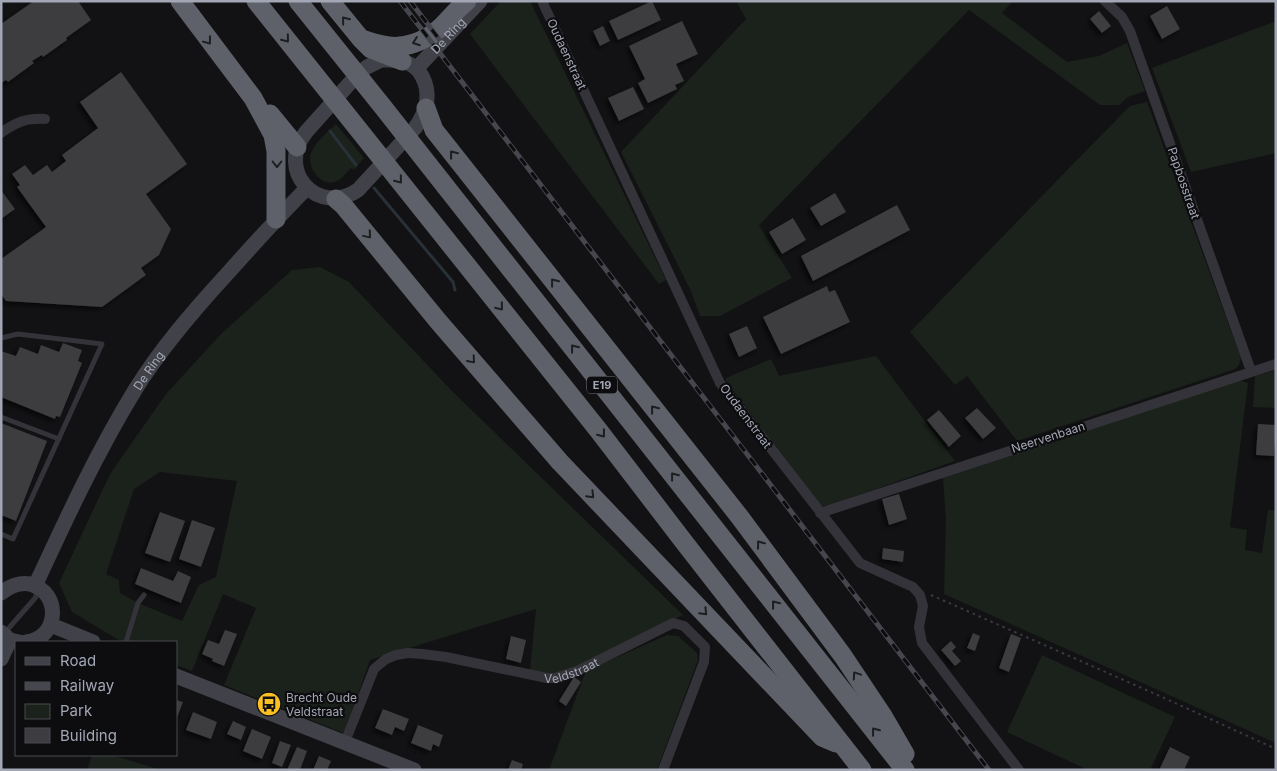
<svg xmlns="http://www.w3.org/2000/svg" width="1277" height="771" viewBox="0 0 1277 771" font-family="Inter,sans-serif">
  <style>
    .green { fill: #1a221b; fill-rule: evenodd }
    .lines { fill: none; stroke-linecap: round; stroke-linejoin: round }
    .stream { stroke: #283038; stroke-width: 3 }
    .building { fill: #3c3c41; filter: url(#shadow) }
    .path { stroke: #393a40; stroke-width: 2; stroke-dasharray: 2.5 4; stroke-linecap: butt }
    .lane { stroke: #333339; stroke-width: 5 }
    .street { stroke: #333339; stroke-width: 10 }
    .secondary { stroke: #414249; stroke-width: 15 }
    .highway { stroke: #5f616a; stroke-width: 19 }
    .rail-casing { stroke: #46474e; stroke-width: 5 }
    .rail { stroke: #0d0d0f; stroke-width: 3; stroke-dasharray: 9; stroke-linecap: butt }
    .oneway { stroke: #1d1e21 }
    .labels { text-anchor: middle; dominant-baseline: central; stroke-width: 4.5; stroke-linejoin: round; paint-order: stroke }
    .shield { fill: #0d0d0f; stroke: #767983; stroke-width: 1 }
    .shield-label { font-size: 11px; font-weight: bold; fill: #a3a7b5 }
    .street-label { font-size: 12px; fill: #a3a7b5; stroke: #0d0d0f }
    .poi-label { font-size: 12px; fill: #a3a7b5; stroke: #0d0d0f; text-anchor: start }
  </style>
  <defs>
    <filter id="shadow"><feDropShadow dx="-3" dy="3" stdDeviation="2.5" flood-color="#0009"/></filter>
  </defs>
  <rect width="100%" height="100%" fill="#121214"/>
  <!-- green -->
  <g class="green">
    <path d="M501,1H530L666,280L659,284L470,34Z"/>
    <path d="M736,1H1013L1002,13L1067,62L1099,56L1127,43L1145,91L1128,97L1119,105H1100L969,10L759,225L792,278L720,316H700L691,291L621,152L746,19Z"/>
    <path d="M1276,21V153L1191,172L1152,68Z"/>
    <path d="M1147,102L1241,358L1239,365L1235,369L1017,441L967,376L955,385L910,332L1074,163L1130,106Z"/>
    <path d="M336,124L364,158L354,170L351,168C347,172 343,178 337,181C321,188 306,167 311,153C315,142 328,132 336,124Z"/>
    <path d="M320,267L349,282L453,392L683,615L564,672L544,674L530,670L536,609L370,660L351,714L343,733L224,685L256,608L223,594L192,671L176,665V642H122L72,612L59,583L110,474L166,394L221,334L292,270ZM160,472L237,481L216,577L199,585L182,621L138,603L120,593L119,580L106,574L134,489Z"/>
    <path d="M876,356L955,461L831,505L823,506L819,504L726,381V378L771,359L779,376Z"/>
    <path d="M1276,370V408L1253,407L1255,376Z"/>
    <path d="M1239,380L1248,383L1230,527L1247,530L1245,550L1262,553L1268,510H1276V743L944,594L946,519L943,478Z"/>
    <path d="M667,635L678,636L697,653L698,660L657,770H549L586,671Z"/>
    <path d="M1042,655L1175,717L1150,770H1088L1007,732Z"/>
    <path d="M92,755H112L161,770H87Z"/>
  </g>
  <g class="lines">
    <!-- stream -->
    <g class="stream">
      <path d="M330,131L356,165"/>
      <path d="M374,188L453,282L455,290"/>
    </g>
  </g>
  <!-- building -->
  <g class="building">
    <path d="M34,1H78L91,20L66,38L67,40L43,57L42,55L32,61L34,63L8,82L6,80L1,83V24Z"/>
    <path d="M652,1L661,20L618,40L609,21Z"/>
    <path d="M1167,6L1180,29L1162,39L1150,16Z"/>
    <path d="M1099,11L1111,26L1102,33L1090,19Z"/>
    <path d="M682,21L698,54L676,64L684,81L675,85L677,89L648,103L638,83L645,79L629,46Z"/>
    <path d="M603,26L610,41L600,46L593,31Z"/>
    <path d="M121,72L187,164L146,194L171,229L159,255L141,268L146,275L102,307L6,301L1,294V259L46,227L17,187L20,185L12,174L25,165L33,175L47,165L52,172L66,161L62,155L98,128L80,102Z"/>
    <path d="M633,87L644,109L619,121L608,98Z"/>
    <path d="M1,190L15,209L1,219Z"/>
    <path d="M835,193L846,212L821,226L810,208Z"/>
    <path d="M897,205L910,230L813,281L801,256Z"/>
    <path d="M793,218L806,240L782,254L769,232Z"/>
    <path d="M827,286L829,292L835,290L850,322L781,354L763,317Z"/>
    <path d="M747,326L757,348L739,357L729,334Z"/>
    <path d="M63,343L82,350L78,361L82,363L60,417L56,416L55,419L1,397V351L16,356L20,347L38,354L41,345L59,352Z"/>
    <path d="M977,408L996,428L983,439L965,418Z"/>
    <path d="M939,410L961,436L949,447L927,420Z"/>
    <path d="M1,423L47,441L16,521L1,515Z"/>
    <path d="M1258,424L1276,425L1274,456L1256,455Z"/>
    <path d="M899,494L907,519L889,525L882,499Z"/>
    <path d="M160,512L185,521L170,562L145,553Z"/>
    <path d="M192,520L215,528L201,567L179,559Z"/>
    <path d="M883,548L904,551L903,562L882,559Z"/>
    <path d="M141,568L173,581L178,571L191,577L181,603L135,584Z"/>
    <path d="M225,630L237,634L224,666L212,661L213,659L202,654L208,640L219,644Z"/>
    <path d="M973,633L980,636L975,651L967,648Z"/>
    <path d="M1011,634L1021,638L1009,672L999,668Z"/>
    <path d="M511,636L526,640L521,663L506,659Z"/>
    <path d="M951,641L956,647L952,651L961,661L955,666L941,650Z"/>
    <path d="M574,677L581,682L566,706L559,701Z"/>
    <path d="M176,700L183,702L176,720Z"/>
    <path d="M383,709L409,719L404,731L395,727L392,735L375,728Z"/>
    <path d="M193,712L217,722L211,739L186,730Z"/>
    <path d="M233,721L246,727L241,740L227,734Z"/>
    <path d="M418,725L443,735L439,747L433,744L431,751L411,743Z"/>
    <path d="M252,729L271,737L262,759L243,751Z"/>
    <path d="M280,741L291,745L282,767L272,763Z"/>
    <path d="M297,747L307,751L300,770H287Z"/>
    <path d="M1170,747L1190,757L1184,770H1159Z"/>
    <path d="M319,756L331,761L327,770H313Z"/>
    <path d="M512,760L523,764L521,770H508Z"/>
  </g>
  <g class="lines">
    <!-- path -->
    <path class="path" d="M931,595L1162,697L1276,749"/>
    <!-- lane -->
    <g class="lane">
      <path d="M1,338L18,334L102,344L13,539L1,534"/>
      <path d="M1,417L59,439"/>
      <path d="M9,634L8,629L36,597V589"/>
      <path d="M126,642L138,603L144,595"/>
    </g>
    <!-- street -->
    <g class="street">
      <path d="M542,1L720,383L860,563L913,587L920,595L923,606L919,627L922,643L1019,770"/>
      <path d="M1105,1L1122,17L1130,31L1251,371"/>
      <path d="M1,133C16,122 26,118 45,119"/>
      <path d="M820,513L1276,364"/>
      <path id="s1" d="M345,742L374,669L386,659L396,655L408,653L422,654L446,657L547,678H555L577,671L673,623L684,626L705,647L704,662L663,770"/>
    </g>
    <!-- secondary -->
    <g class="secondary">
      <path d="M381,60C389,60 397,59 404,62C413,64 418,69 422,76C432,95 426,113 415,128L358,190C318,217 275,171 306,132L357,75L367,67Z"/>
      <path id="s2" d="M417,68L480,1"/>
      <path id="s3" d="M35,586C66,519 97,452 135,390C161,348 194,310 227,274C253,245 279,216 307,188"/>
      <path d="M1,593C10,586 19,582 30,584C62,592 59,639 26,642"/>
      <path d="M51,625L93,642"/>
      <path d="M1,632L10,640L19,642"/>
      <path d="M1,659L10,640"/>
      <path d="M176,676L414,770"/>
    </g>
    <!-- highway -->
    <g class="highway">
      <path d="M180,1L253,98L273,135L276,151V219"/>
      <path d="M256,1L599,431L684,542L862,770"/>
      <path d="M298,1L383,107L905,770"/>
      <path d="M330,1L361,39L371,49L402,61"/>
      <path d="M361,39C368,41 376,44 383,45C404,50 426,41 441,27C450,18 457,9 467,1"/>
      <path d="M426,108L434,130L739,516L843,656L883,716L905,754"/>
      <path d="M270,114L297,147"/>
      <path d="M336,199L343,205L438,321L560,462L822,737L836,743"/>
    </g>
    <!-- rail casing -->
    <g class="rail-casing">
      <g id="rail">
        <path d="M400,1L989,770"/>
        <path d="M410,1L439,39"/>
      </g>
    </g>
    <!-- rail -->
    <use href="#rail" class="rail"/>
  </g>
  <!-- one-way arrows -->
  <defs><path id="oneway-chevron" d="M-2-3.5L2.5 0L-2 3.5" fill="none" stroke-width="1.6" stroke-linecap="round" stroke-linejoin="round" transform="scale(1.25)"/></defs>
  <g class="oneway">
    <use href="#oneway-chevron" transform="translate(345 20) rotate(-129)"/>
    <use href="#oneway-chevron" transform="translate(286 39) rotate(51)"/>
    <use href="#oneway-chevron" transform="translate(208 41) rotate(53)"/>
    <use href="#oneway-chevron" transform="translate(416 42) rotate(160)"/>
    <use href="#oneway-chevron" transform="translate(453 154) rotate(-128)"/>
    <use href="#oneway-chevron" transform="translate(277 164) rotate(90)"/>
    <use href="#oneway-chevron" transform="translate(399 180) rotate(51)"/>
    <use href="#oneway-chevron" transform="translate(368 235) rotate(50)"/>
    <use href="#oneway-chevron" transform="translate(554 282) rotate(-128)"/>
    <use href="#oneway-chevron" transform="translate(500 307) rotate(51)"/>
    <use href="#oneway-chevron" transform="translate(574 348) rotate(-128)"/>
    <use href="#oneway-chevron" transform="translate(472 360) rotate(49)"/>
    <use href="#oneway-chevron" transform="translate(654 409) rotate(-128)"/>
    <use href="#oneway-chevron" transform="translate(602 434) rotate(52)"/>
    <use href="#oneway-chevron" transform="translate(674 476) rotate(-128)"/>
    <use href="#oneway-chevron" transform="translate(591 495) rotate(46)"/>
    <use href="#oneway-chevron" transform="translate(760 544) rotate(-127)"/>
    <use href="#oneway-chevron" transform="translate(775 604) rotate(-128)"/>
    <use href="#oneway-chevron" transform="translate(704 612) rotate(46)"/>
    <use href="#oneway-chevron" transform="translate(856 675) rotate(-124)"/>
    <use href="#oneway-chevron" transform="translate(875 731) rotate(-128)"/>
  </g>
  <!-- icons -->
  <defs>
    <g id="bus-disc" transform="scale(1.25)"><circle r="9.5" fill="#fbc023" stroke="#0d0d0f"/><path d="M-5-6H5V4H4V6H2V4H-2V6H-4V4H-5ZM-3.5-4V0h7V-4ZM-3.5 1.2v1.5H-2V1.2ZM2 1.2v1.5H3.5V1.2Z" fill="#111"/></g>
  </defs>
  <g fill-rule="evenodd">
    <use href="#bus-disc" x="269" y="704"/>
  </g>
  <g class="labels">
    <!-- shield labels -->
    <rect class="shield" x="587" y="376.5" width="30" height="17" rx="4"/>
    <g class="shield-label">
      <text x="602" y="385">E19</text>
    </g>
    <!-- street labels -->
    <g class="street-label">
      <text stroke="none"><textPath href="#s2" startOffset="45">De Ring</textPath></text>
      <text transform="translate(567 54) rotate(65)">Oudaenstraat</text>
      <text transform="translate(1184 183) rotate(71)">Papbosstraat</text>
      <text stroke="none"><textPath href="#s3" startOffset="244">De Ring</textPath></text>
      <text transform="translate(746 416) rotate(53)">Oudaenstraat</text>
      <text transform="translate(1048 437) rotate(-18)">Neervenbaan</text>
      <text stroke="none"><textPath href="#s1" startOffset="284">Veldstraat</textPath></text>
    </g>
    <!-- poi labels -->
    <g class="poi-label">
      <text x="286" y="697">Brecht Oude<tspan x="286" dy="14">Veldstraat</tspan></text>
    </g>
  </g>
  <!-- border -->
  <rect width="1277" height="771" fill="none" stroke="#a3a7b5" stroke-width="5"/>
  <!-- legend -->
  <rect x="15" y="641" width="162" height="115" fill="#0d0d0f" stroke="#494b51"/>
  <rect x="25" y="657" width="25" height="8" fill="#414249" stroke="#494b51"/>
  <text x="60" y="666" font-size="15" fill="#a3a7b5">Road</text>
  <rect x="25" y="682" width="25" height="8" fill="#46474e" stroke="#494b51"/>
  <text x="60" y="691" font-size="15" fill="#a3a7b5">Railway</text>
  <rect x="25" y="704" width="25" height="15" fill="#1a221b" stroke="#494b51"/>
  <text x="60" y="716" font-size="15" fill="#a3a7b5">Park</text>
  <rect x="25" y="728" width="25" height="15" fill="#3c3c41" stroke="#494b51"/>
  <text x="60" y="741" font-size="15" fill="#a3a7b5">Building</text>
</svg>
